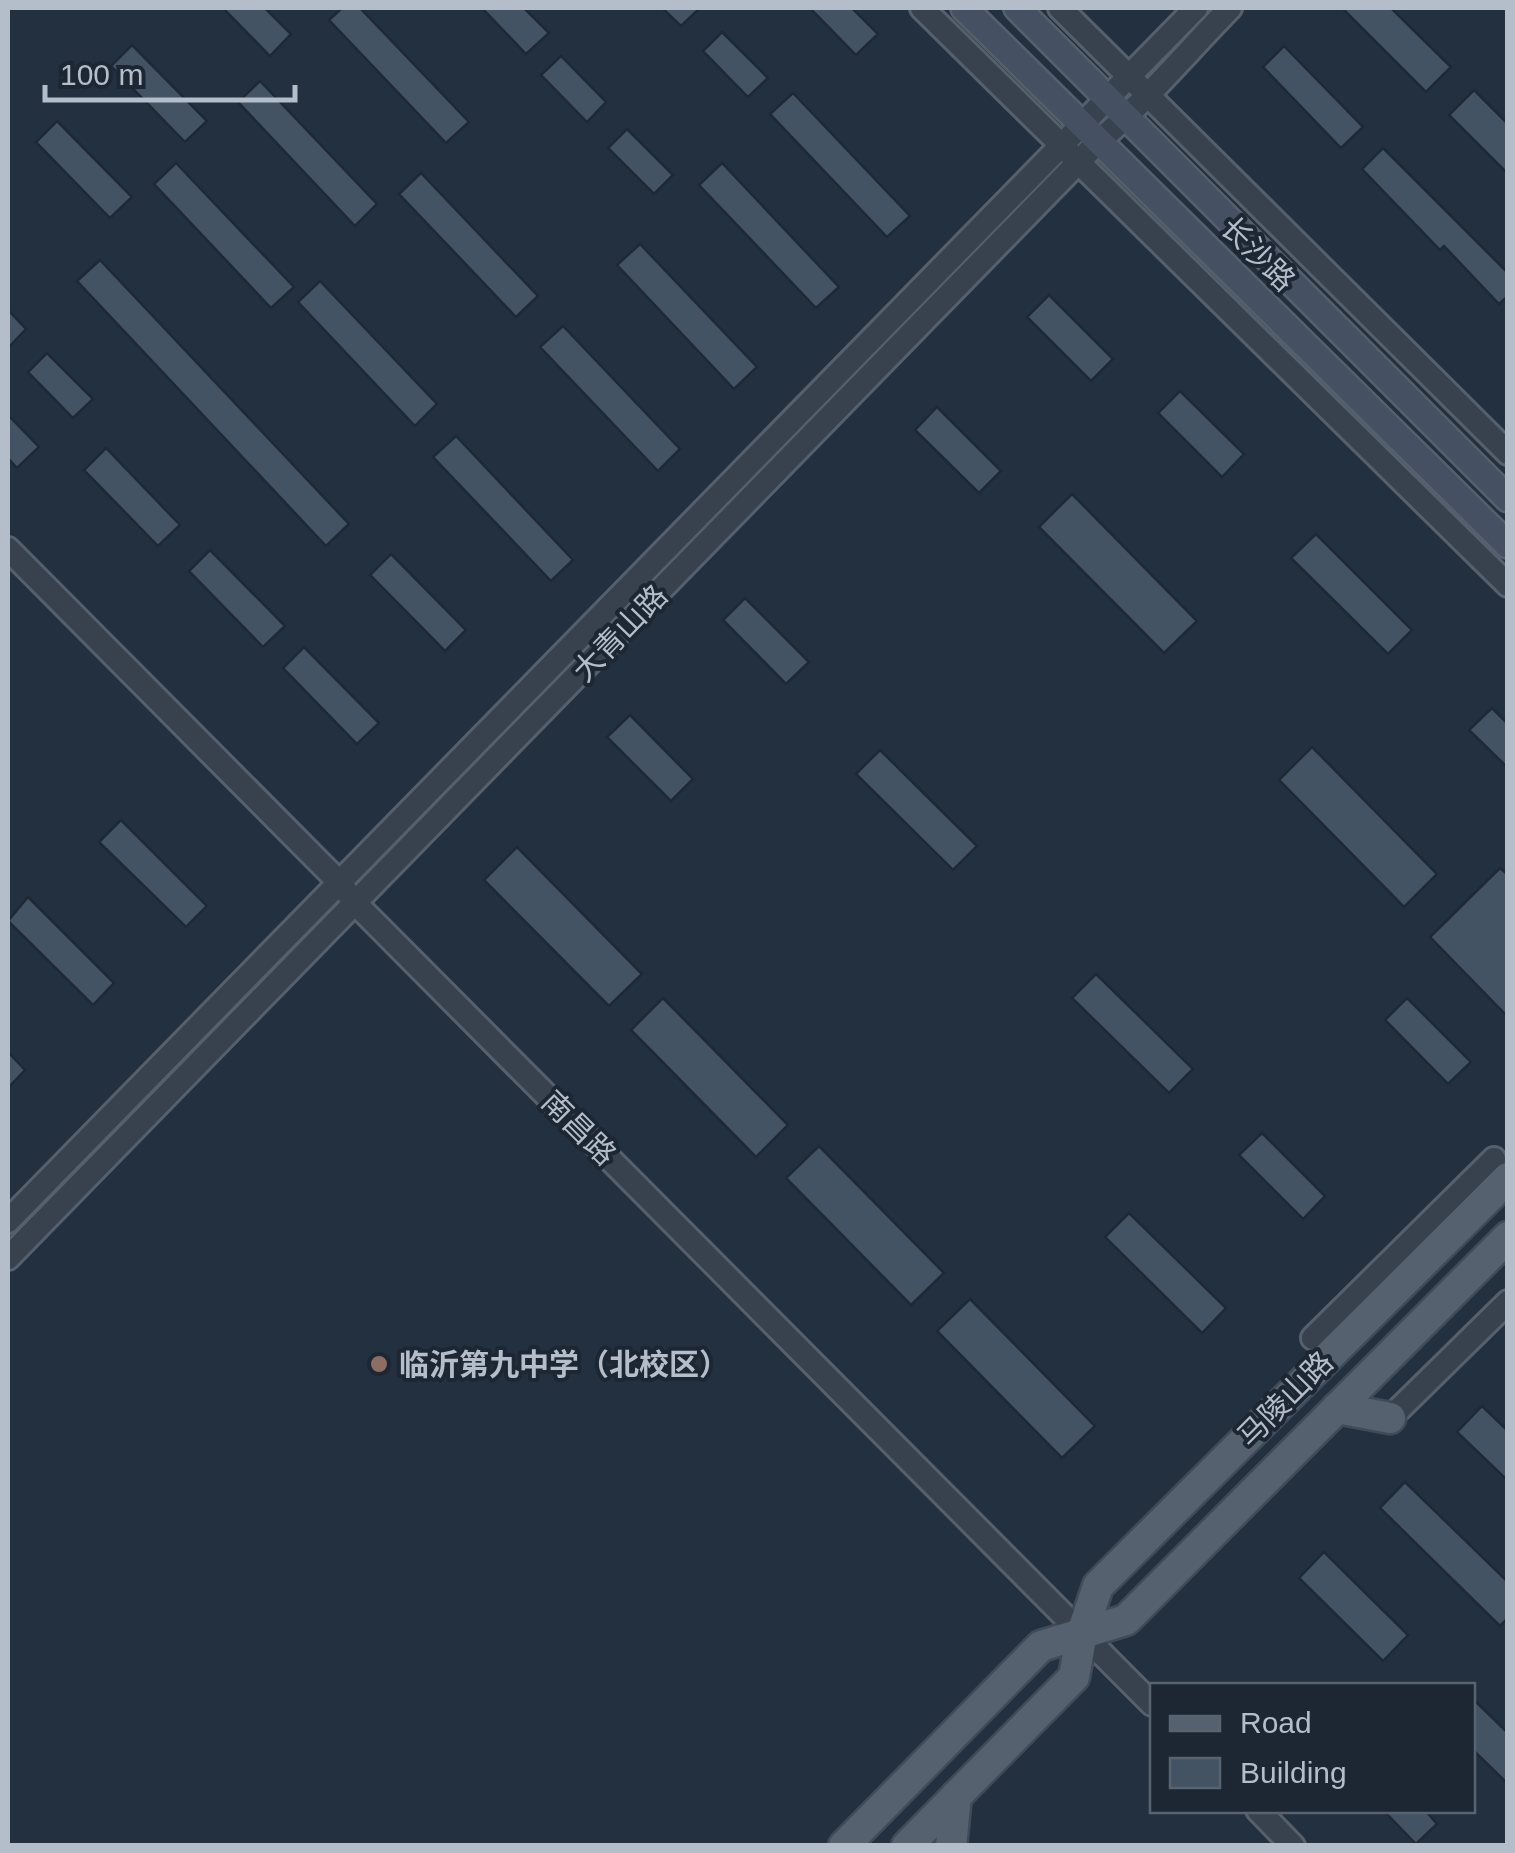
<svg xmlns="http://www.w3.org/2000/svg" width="1515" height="1853" viewBox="0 0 1515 1853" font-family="Helvetica,'Noto Sans SC',sans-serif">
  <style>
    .building { fill: #445364; stroke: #1f2936; stroke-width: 2.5 }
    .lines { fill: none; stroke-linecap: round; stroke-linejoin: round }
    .tertiary-casing { stroke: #56606d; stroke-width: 28 }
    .secondary-casing { stroke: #56606d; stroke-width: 30 }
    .primary-casing { stroke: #414b58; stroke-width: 35 }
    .tertiary { stroke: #38424f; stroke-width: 22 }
    .secondary { stroke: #455162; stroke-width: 25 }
    .primary { stroke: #56616f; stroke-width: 30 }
    .education-dot { fill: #8d6e63; stroke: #1d2734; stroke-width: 4 }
    .labels { text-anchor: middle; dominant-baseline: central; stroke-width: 8; stroke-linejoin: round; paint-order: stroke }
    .street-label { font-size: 30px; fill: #b4bdca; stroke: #1d2734 }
    .poi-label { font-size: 30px; font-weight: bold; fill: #b4bdca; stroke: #1d2734; text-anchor: start }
  </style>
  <rect width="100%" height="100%" fill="#23303f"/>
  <!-- building -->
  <g class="building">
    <path d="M223,8H265L291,34L270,56Z"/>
    <path d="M342,8H360L469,122L446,143L329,20Z"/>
    <path d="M482,8H524L549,33L526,54Z"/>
    <path d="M662,8H700L681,26Z"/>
    <path d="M810,8H852L878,34L856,55Z"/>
    <path d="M1342,8H1391L1451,67L1426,92Z"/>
    <path d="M722,32L768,78L748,97L703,51Z"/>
    <path d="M132,45L207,121L185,142L111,66Z"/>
    <path d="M1284,46L1363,127L1341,148L1263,67Z"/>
    <path d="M561,56L606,102L587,122L541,75Z"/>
    <path d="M260,81L377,204L355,226L238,102Z"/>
    <path d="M1474,90L1508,124V174L1449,115Z"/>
    <path d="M793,93L910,216L887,237L770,114Z"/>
    <path d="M57,121L132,197L110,218L36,142Z"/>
    <path d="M627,129L673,175L654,194L608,148Z"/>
    <path d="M1383,148L1508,273V296L1499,304L1444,246L1440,250L1362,169Z"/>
    <path d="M176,163L294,287L271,308L154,184Z"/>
    <path d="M722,163L839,287L816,308L699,185Z"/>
    <path d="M421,173L538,296L516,317L399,194Z"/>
    <path d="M640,244L757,367L734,389L617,265Z"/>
    <path d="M100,260L349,524L326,546L77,281Z"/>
    <path d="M320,281L437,404L415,426L298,302Z"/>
    <path d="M1049,295L1113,359L1091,381L1027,317Z"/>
    <path d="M8,310L26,329L8,348Z"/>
    <path d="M563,326L680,449L658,471L540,347Z"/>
    <path d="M47,353L93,399L73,418L28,372Z"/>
    <path d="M1180,391L1244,454L1222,477L1158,413Z"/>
    <path d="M937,407L1001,471L979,493L915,430Z"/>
    <path d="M8,415L39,447L17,468L8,458Z"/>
    <path d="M456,436L573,560L551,581L433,457Z"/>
    <path d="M106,448L180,525L158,546L84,470Z"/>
    <path d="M1072,494L1197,621L1164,653L1039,527Z"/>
    <path d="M1316,534L1412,630L1388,654L1291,558Z"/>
    <path d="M210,550L285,626L263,647L189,571Z"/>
    <path d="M391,554L466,630L445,651L370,575Z"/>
    <path d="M745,598L809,662L786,684L723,620Z"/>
    <path d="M304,647L379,723L357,744L283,668Z"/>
    <path d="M1492,708L1508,724V768L1469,730Z"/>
    <path d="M630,715L693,779L671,801L607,737Z"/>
    <path d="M1312,747L1437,874L1404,907L1279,780Z"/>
    <path d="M880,750L977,846L953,870L856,774Z"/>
    <path d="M121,820L207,906L186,927L99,842Z"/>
    <path d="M517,847L642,974L609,1006L484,880Z"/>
    <path d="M1500,868L1508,875V1017L1430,937Z"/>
    <path d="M28,897L114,983L93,1005L8,921Z"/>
    <path d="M1096,974L1193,1069L1169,1093L1072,998Z"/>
    <path d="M663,998L788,1125L756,1157L631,1030Z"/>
    <path d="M1407,998L1471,1062L1448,1084L1385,1020Z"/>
    <path d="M8,1052L25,1070L8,1088Z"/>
    <path d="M1262,1133L1325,1196L1303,1219L1239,1155Z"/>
    <path d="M819,1146L944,1273L911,1305L786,1178Z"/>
    <path d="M1129,1213L1226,1308L1202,1333L1105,1237Z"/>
    <path d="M970,1299L1095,1426L1062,1458L937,1331Z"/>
    <path d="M1482,1406L1508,1431V1481L1457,1432Z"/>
    <path d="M1405,1482L1508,1582V1618L1500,1626L1380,1508Z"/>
    <path d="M1324,1552L1408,1635L1383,1661L1299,1578Z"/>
    <path d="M1472,1698L1508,1733V1784L1472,1749Z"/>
    <path d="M1383,1810H1425L1437,1824L1416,1844Z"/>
  </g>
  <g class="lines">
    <!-- tertiary casing -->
    <g class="tertiary-casing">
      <g id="tertiary">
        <path d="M922,8L1508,585"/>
        <path d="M1060,8L1508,453"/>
        <path d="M8,549L340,883L355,903L1152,1704"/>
        <path d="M8,1221L1196,8"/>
        <path d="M8,1258L1098,142C1145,102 1187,52 1230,8"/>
        <path d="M1313,1338L1494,1159"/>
        <path d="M1390,1418L1508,1302"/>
        <path d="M1258,1810L1293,1846"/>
      </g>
    </g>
    <!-- secondary casing -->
    <g class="secondary-casing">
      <g id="secondary">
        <path d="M964,8L1508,545"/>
        <path d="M1017,8L1508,499"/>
      </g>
    </g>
    <!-- primary casing -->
    <g class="primary-casing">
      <g id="primary">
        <path d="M1337,1408L1390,1418"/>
        <path d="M844,1846L1041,1646L1126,1620L1508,1237"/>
        <path d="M907,1846L1074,1677L1082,1633L1098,1586L1508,1178"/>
        <path d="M951,1846L956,1796"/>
      </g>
    </g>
    <!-- tertiary -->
    <use href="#tertiary" class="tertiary"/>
    <!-- secondary -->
    <use href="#secondary" class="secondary"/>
    <!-- primary -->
    <use href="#primary" class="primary"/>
  </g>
  <!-- markers -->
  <circle class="education-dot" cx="379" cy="1364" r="10"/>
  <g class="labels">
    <!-- street labels -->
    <g class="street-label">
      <text transform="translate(1258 254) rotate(45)">长沙路</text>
      <text transform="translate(620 633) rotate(-46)">大青山路</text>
      <text transform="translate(579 1128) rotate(45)">南昌路</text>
      <text transform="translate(1285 1399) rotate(-45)">马陵山路</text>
    </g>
    <!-- poi labels -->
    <g class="poi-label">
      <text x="399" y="1364">临沂第九中学（北校区）</text>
    </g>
  </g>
  <!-- border -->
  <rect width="1515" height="1853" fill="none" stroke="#b4bdca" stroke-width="20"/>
  <!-- legend -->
  <rect x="1150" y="1683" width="325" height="130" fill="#1d2734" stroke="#596370" stroke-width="2.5"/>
  <rect x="1170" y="1716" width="50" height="15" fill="#56616f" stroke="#596370" stroke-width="2.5"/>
  <text x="1240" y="1733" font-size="30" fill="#b4bdca">Road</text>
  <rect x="1170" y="1758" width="50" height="30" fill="#445364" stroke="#596370" stroke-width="2.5"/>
  <text x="1240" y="1783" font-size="30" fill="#b4bdca">Building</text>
  <!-- scale -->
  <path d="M45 85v15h250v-15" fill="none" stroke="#b4bdca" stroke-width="5"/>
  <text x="60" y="85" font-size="30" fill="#b4bdca" stroke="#1d2734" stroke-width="8" paint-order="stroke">100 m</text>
</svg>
